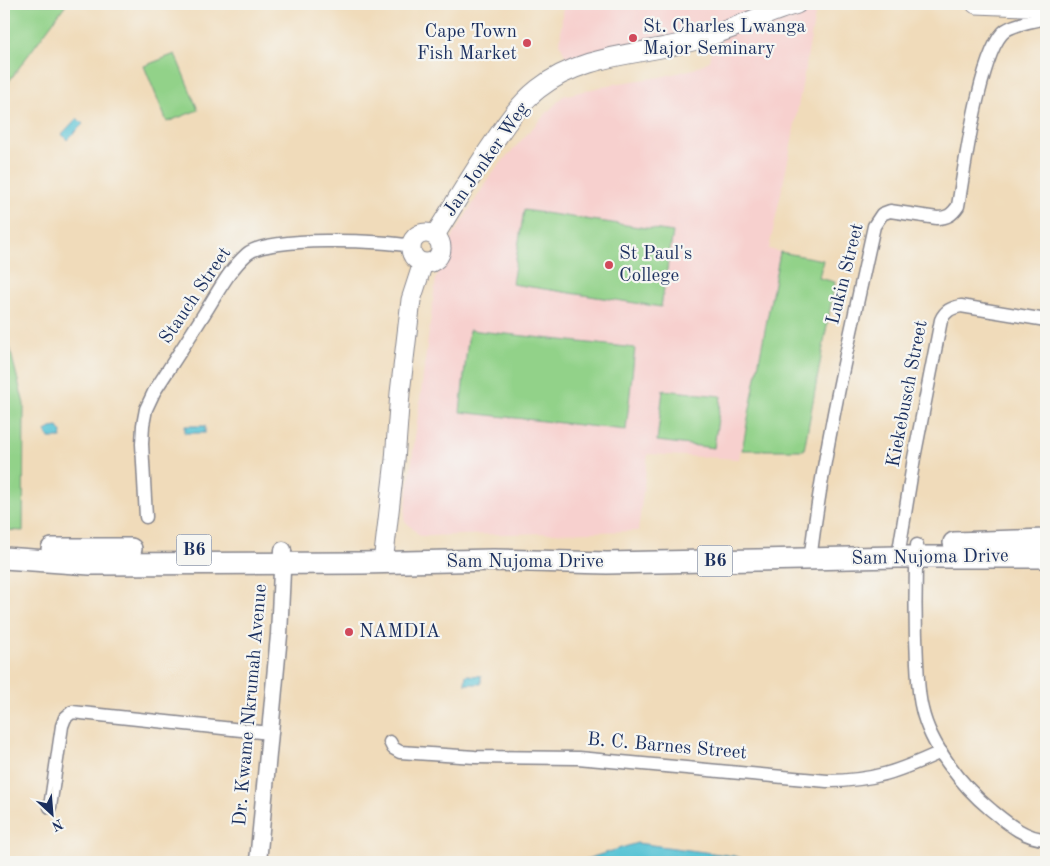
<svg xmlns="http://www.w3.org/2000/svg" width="1050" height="866" viewBox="0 0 1050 866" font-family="'Old Standard TT',serif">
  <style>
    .built { fill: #f7d0ce }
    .green { fill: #92d289; stroke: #568074 }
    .water { fill: #5ac4d5; stroke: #3a7a9a }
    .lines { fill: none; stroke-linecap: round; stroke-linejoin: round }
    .minor-casing { stroke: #86858c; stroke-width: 15 }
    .tertiary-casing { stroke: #86858c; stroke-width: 19 }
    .secondary-casing { stroke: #86858c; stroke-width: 21 }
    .trunk-casing { stroke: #86858c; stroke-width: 24 }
    .minor { stroke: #fff; stroke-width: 12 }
    .tertiary { stroke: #fff; stroke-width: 16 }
    .secondary { stroke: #fff; stroke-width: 19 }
    .trunk { stroke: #fff; stroke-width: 21 }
    .poi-dot { fill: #d1495b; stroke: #f6f6f2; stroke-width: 2 }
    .labels { text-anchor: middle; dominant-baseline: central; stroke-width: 4.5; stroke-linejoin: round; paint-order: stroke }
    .shield { fill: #f6f6f2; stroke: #5d6b8a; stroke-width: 1 }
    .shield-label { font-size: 18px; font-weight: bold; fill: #1b2f5e }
    .poi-label { font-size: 19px; fill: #1b2f5e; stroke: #f6f6f2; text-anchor: start }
    .street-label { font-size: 19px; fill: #1b2f5e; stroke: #f6f6f2 }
  </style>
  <rect width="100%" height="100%" fill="#f6f6f2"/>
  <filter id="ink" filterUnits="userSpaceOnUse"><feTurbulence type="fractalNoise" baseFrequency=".02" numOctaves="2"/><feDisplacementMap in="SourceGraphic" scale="10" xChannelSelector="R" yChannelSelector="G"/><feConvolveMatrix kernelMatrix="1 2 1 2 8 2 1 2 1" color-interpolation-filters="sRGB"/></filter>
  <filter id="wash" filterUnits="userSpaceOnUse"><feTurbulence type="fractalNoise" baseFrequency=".0096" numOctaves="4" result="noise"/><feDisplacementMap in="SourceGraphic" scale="20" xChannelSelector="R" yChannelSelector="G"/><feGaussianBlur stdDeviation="1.12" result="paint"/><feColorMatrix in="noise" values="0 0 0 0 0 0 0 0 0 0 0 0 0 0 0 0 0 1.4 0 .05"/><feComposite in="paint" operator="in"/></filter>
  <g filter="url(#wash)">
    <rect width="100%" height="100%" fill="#f0dbba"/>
    <!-- built -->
    <path class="built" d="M563,4H817L789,156L769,249L780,252L739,459L648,454L638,531L420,536L404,520L436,278L454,234L492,173L537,123L563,96L613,84L660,77L694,69L709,61L714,36L572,70L560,44Z"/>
    <!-- green -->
    <g class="green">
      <path d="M4,4H66L4,88Z"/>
      <path d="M175,54L198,110L167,122L144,66Z"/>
      <path d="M524,210L673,232L661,307L512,284Z"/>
      <path d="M780,252L823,260L819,278L835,282L804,450H742Z"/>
      <path d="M4,326L24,404L23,531L4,530Z"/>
      <path d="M469,330L635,348L626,430L460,412Z"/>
      <path d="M663,390L721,396L714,448L657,441Z"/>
    </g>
    <!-- water -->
    <g class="water">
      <path d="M77,118L83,124L67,140L62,134Z"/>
      <rect x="185" y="426" width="20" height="7"/>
      <path d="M58,427L62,433L61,438H49L46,431L51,428Z"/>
      <path d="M466,675L481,676V684H465Z"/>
      <path d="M637,843L734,856L754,862H577Z"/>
    </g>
  </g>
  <g filter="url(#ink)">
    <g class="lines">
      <!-- minor casing -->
      <g class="minor-casing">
        <g id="minor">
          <path d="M146,517L142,444L143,425L146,409L154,392C172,364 191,335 209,306C220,288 231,268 247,254C267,236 383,240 411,246"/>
          <path d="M917,545C915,584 915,624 917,663C918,678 918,694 922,709C930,745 962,786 990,809C1006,822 1025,839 1046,839"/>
          <path d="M898,557L914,458L941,320C945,311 951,308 961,306L1046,320"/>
          <path d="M810,560C824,447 850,336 874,226L882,214L890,211L937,218C947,218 952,215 958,206C964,172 980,48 1006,30C1017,23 1033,21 1046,18"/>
          <path d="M390,742L393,748L400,752L475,757L578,758L827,781C874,781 899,771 941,752"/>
          <path d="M50,807L62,726L65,718L72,712L270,733"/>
        </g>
      </g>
      <!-- tertiary casing -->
      <g class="tertiary-casing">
        <path id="tertiary" d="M258,862L279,635L283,550"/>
      </g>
      <!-- secondary casing -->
      <g class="secondary-casing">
        <g id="secondary">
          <path d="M976,4L1046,7"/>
          <circle cx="426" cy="248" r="15"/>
          <path d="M435,235C454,205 472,174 492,145C505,125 519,104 538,89C583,53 644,55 696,40C731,31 762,14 797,4"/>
          <path d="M383,563L395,460L400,393L411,300L423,263"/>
        </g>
      </g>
      <!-- trunk casing -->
      <g class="trunk-casing">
        <g id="trunk">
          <path d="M954,543L1046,540"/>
          <path d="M52,549H131"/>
          <path d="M4,558L90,564L362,563L493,560L607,563L898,557H1046"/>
        </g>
      </g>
      <!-- minor -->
      <use href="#minor" class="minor"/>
      <!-- tertiary -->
      <use href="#tertiary" class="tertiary"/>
      <!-- secondary -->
      <use href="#secondary" class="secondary"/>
      <!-- trunk -->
      <use href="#trunk" class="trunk"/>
    </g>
  </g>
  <!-- markers -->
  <g class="poi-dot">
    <circle cx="633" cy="38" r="5"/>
    <circle cx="527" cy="43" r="5"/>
    <circle cx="609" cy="265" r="5"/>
    <circle cx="349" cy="632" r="5"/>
  </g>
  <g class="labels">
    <!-- shield labels -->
    <g class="shield">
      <rect x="176.5" y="534.5" width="35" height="31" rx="4"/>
      <rect x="697.5" y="545.5" width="35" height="31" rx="4"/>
    </g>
    <g class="shield-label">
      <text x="194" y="550">B6</text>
      <text x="715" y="561">B6</text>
    </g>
    <!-- poi labels -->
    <g class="poi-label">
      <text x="643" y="27">St. Charles Lwanga<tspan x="643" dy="22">Major Seminary</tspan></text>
      <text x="517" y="32" text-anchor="end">Cape Town<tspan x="517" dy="22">Fish Market</tspan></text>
      <text x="619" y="254">St Paul's<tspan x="619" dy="22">College</tspan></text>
      <text x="359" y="632">NAMDIA</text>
    </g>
    <!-- street labels -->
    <g class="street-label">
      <text transform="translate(487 160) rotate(-55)">Jan Jonker Weg</text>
      <text transform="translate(846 274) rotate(-76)">Lukin Street</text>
      <text transform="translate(196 296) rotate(-56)">Stauch Street</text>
      <text transform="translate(908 394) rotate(-79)">Kiekebusch Street</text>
      <text transform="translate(930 558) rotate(-1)">Sam Nujoma Drive</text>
      <text x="525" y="562">Sam Nujoma Drive</text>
      <text transform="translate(251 705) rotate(-85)">Dr. Kwame Nkrumah Avenue</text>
      <text transform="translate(667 747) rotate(5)">B. C. Barnes Street</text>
    </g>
  </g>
  <!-- margin -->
  <rect width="1050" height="866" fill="none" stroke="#f6f6f2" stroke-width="20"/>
  <!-- north arrow -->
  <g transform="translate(52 814) rotate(154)" stroke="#f6f6f2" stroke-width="4" paint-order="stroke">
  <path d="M0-4L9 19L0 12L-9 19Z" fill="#1b2f5e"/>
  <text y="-8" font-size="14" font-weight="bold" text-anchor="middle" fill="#1b2f5e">N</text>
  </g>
</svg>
